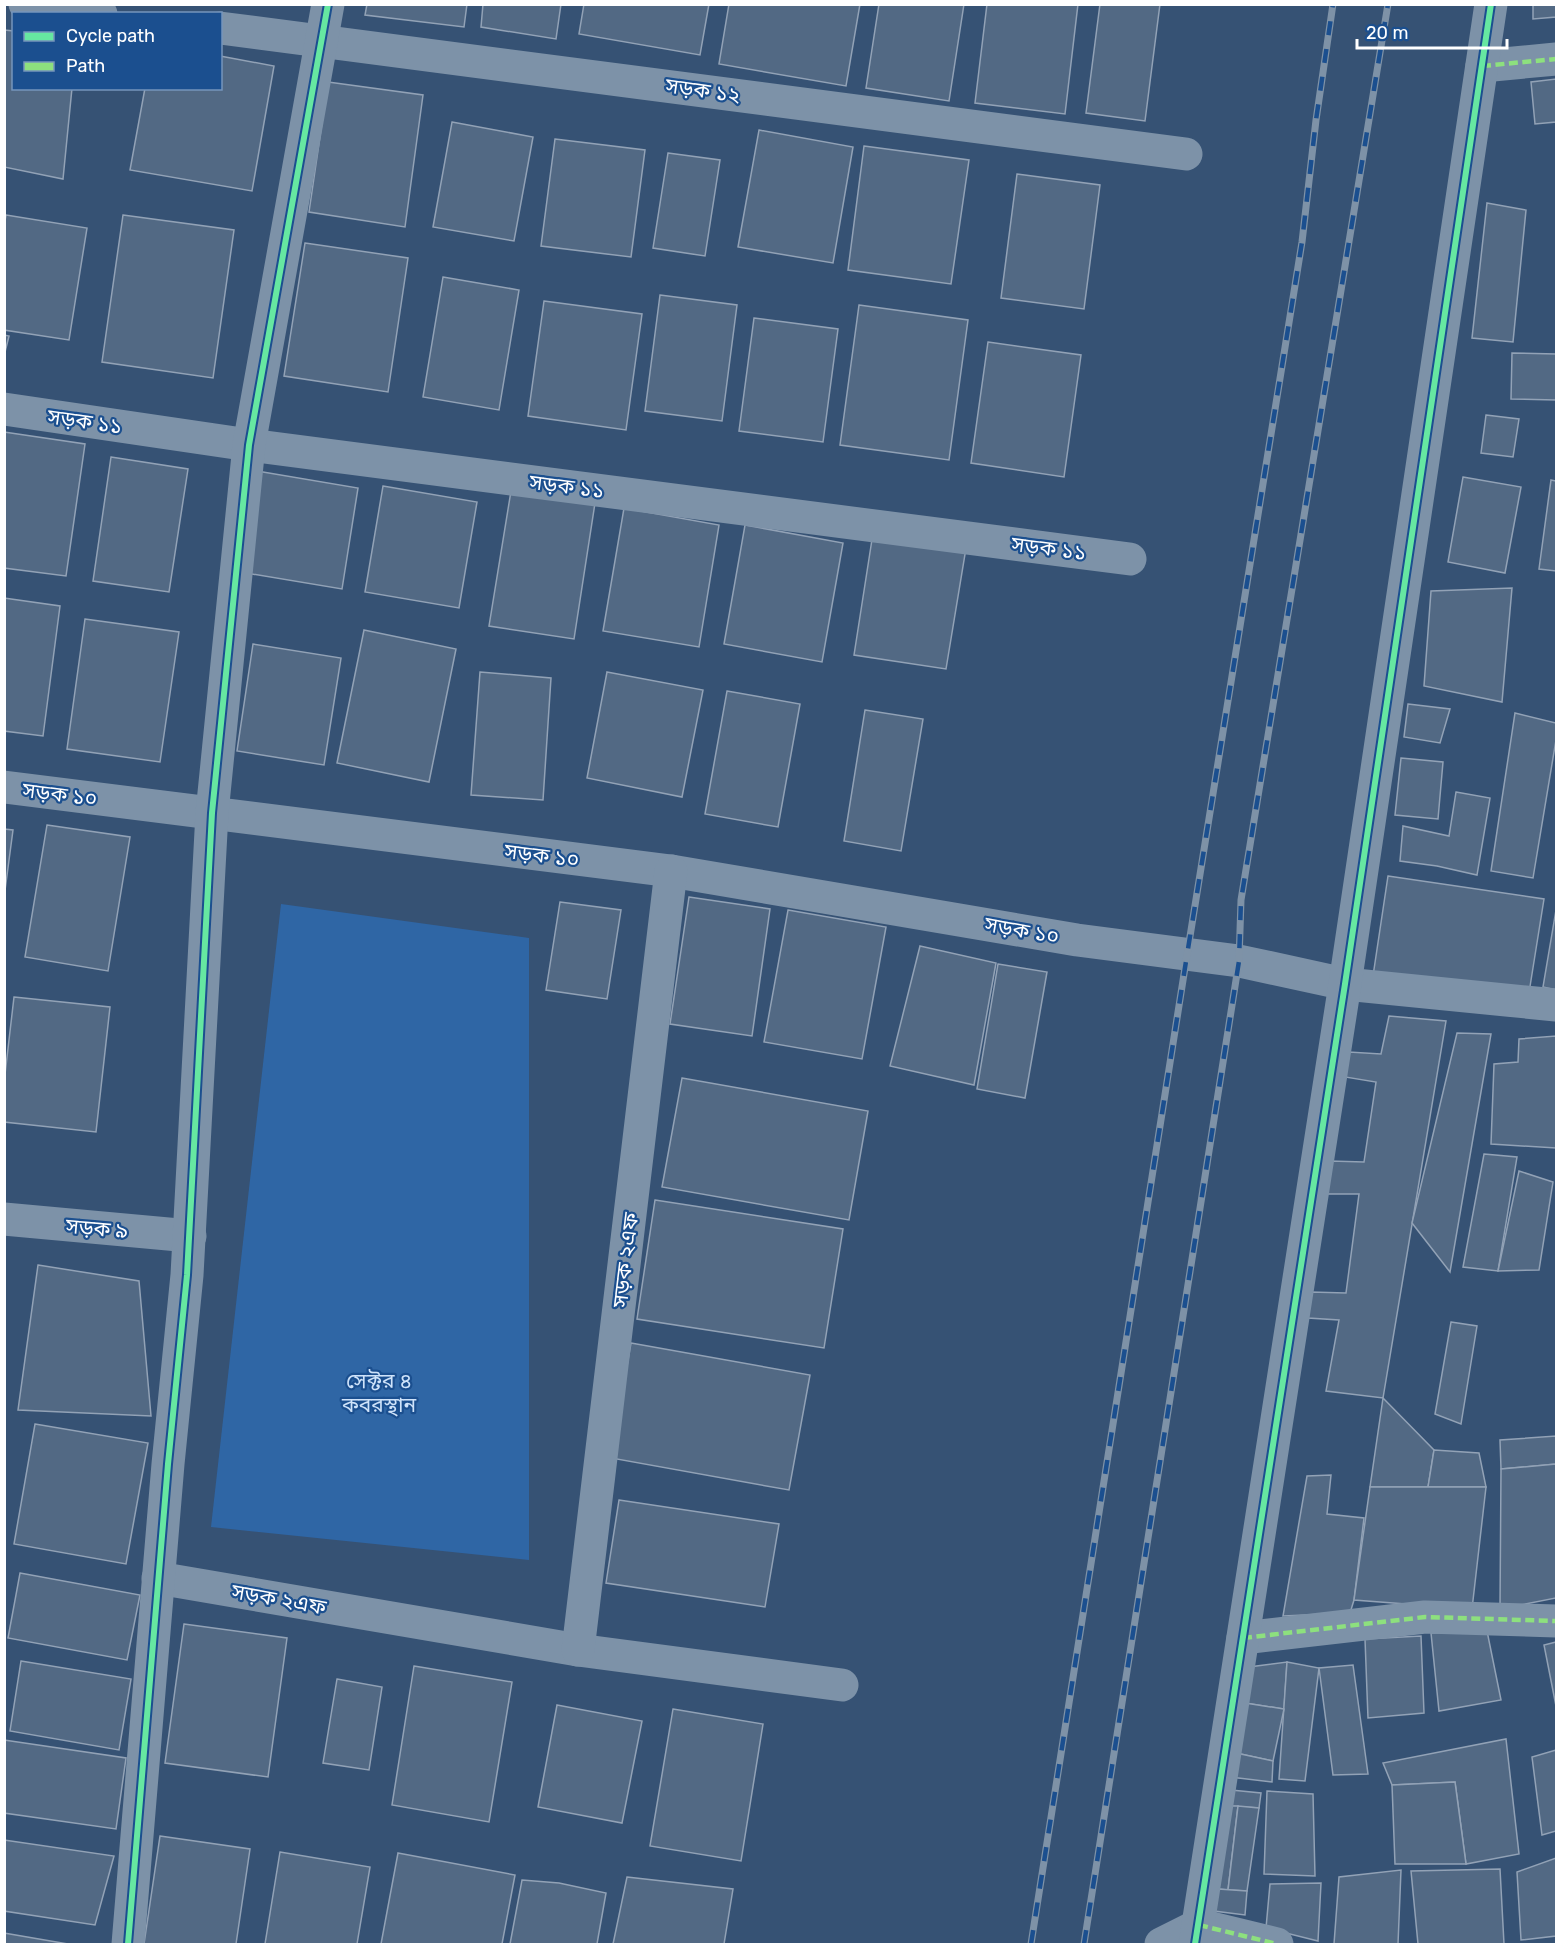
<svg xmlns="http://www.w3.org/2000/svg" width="1561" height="1949" viewBox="0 0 1561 1949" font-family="Rubik,'Noto Sans Bengali',sans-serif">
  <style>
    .green { fill: #2f66a5 }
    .building { fill: #526984; stroke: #92a2b6; stroke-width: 1.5 }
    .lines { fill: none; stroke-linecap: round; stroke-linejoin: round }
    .street { stroke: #7d92a8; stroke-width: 33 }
    .rail-casing { stroke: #7e92a7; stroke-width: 7 }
    .rail { stroke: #1b4f8f; stroke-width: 4.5; stroke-dasharray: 14; stroke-linecap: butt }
    .quiet { stroke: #8de07e; stroke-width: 4.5; stroke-dasharray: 9 4.5; stroke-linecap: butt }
    .cycleway-casing { stroke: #1b4f8f; stroke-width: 10 }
    .cycleway { stroke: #66e7a1; stroke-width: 6 }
    .labels { text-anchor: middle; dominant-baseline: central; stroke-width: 4.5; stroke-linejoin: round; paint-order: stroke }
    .street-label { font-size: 21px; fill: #fff; stroke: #1b4f8f }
    .park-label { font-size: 21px; fill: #cfe3fa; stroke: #1b4f8f }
  </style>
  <rect width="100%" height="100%" fill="#365274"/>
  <!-- green -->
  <path class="green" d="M281,904L529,938V1560L211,1527Z"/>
  <!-- building -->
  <g class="building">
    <path d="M367,4H467L464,27L365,15Z"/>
    <path d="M483,4H561L556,39L481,27Z"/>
    <path d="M584,4H709L700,55L579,34Z"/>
    <path d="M729,4H860L846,86L719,64Z"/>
    <path d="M879,4H964L949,101L866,88Z"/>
    <path d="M987,4H1078L1065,114L975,103Z"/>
    <path d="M1100,4H1160L1145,121L1086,113Z"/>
    <path d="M1533,4H1556V17L1533,19Z"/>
    <path d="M4,30L14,31V88H72L63,179L4,167Z"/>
    <path d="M220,56L274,66L252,191L130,170L145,88H220Z"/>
    <path d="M1556,79V122L1535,124L1531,82Z"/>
    <path d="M328,82L423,95L405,227L309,212Z"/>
    <path d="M452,122L533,137L514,241L433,227Z"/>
    <path d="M759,130L853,147L833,263L738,247Z"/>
    <path d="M555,139L645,150L631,257L541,246Z"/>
    <path d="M864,146L969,160L951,284L848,270Z"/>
    <path d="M668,153L720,160L705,256L653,248Z"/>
    <path d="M1017,174L1100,185L1084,309L1001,298Z"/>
    <path d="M1487,203L1526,210L1513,342L1472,338Z"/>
    <path d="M6,215L87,228L69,340L4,330V226Z"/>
    <path d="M123,215L234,230L213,378L102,362Z"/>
    <path d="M305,243L408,258L388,392L284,376Z"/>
    <path d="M443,277L519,290L499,410L423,397Z"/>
    <path d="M660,295L737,305L722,421L645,411Z"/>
    <path d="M544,301L642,314L626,430L528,416Z"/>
    <path d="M859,305L968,320L949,460L840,445Z"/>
    <path d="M754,318L838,329L823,442L739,431Z"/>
    <path d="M4,335L9,336L4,356Z"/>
    <path d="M988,342L1081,355L1064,477L971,463Z"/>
    <path d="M1512,353L1556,354V400L1511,399Z"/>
    <path d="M1486,415L1519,419L1513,457L1481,453Z"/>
    <path d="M4,432L85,444L66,576L4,568Z"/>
    <path d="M111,457L188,469L169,592L93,581Z"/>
    <path d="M257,471L358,488L342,589L240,572Z"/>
    <path d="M1463,477L1521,487L1505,573L1448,562Z"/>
    <path d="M1551,480L1556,481V571L1539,569Z"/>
    <path d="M383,486L477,502L459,608L365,592Z"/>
    <path d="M511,491L595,503L574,639L489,626Z"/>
    <path d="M624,508L719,525L699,647L603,631Z"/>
    <path d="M745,525L843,543L822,662L724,644Z"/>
    <path d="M873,533L966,548L946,669L854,655Z"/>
    <path d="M1512,588L1502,702L1424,686L1431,591Z"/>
    <path d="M4,598L60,606L43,736L4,731Z"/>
    <path d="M85,619L179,632L160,762L67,749Z"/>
    <path d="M364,630L456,649L429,782L337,763Z"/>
    <path d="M253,644L341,658L324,765L237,751Z"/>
    <path d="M480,672L551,678L543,800L471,795Z"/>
    <path d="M607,672L703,690L682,797L587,778Z"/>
    <path d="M727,691L800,704L778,827L705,814Z"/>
    <path d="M1408,704L1450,709L1440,743L1404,737Z"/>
    <path d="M865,710L923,719L901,851L844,841Z"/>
    <path d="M1515,713L1556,723V740L1533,878L1491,871Z"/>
    <path d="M1401,758L1443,762L1438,819L1395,815Z"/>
    <path d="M1456,792L1490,798L1477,875L1437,866L1400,861L1403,826L1449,836Z"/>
    <path d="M47,825L130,837L108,971L25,957Z"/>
    <path d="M4,829L13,830L4,898Z"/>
    <path d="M1388,876L1544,899L1528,999L1373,976Z"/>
    <path d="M689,897L770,909L752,1036L670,1024Z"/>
    <path d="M560,902L621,910L607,999L546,990Z"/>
    <path d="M788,910L886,927L862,1059L764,1042Z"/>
    <path d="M1556,910V990L1543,987Z"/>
    <path d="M920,946L996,963L974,1085L890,1066Z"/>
    <path d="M998,964L1047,972L1025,1098L977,1089Z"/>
    <path d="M14,997L110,1007L96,1132L4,1122V1083Z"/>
    <path d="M1389,1016L1446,1021L1383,1398L1326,1391L1339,1320L1308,1318L1311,1292L1346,1293L1359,1194H1324L1330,1161L1364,1162L1376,1082L1345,1077L1349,1052L1381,1054Z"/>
    <path d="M1457,1033L1491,1034L1450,1272L1412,1223Z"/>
    <path d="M1556,1036V1148L1491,1144L1494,1064L1518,1062L1519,1039Z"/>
    <path d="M682,1078L868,1111L849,1220L662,1187Z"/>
    <path d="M1484,1154L1517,1157L1498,1271L1463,1267Z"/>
    <path d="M1519,1171L1553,1182L1539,1270L1498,1271Z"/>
    <path d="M655,1200L843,1229L824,1348L637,1319Z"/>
    <path d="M38,1265L139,1281L151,1416L18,1410Z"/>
    <path d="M1451,1322L1477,1326L1461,1424L1435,1414Z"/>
    <path d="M631,1343L810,1375L789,1490L611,1458Z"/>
    <path d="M1383,1398L1434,1450L1428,1487H1370Z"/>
    <path d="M35,1424L148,1443L126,1564L14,1544Z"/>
    <path d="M1556,1436V1464L1501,1469L1500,1440Z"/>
    <path d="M1434,1450L1479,1453L1486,1487H1428Z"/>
    <path d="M1556,1464V1598L1500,1609L1501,1469Z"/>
    <path d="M1331,1475L1327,1514L1364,1518L1354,1600L1350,1613L1283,1616L1307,1476Z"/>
    <path d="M1370,1487H1486L1472,1609L1354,1600Z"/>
    <path d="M619,1500L779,1524L765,1607L606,1583Z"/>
    <path d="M20,1573L140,1595L127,1660L8,1638Z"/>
    <path d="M184,1624L287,1638L268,1777L165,1763Z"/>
    <path d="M1487,1631L1501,1700L1439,1711L1431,1633Z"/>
    <path d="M1421,1636L1424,1713L1368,1718L1365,1639Z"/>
    <path d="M1556,1642V1706L1544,1645Z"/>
    <path d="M21,1661L131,1679L119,1750L10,1731Z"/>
    <path d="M1287,1662L1284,1709L1245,1703L1249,1667Z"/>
    <path d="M1287,1662L1319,1668L1305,1781L1279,1779Z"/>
    <path d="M1353,1665L1368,1774L1333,1775L1319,1668Z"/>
    <path d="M414,1666L512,1682L489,1822L392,1805Z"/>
    <path d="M337,1679L382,1687L369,1770L323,1763Z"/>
    <path d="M1245,1703L1284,1709L1273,1761L1236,1753Z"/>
    <path d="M557,1705L642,1721L622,1823L538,1807Z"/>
    <path d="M673,1709L763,1724L741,1861L650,1846Z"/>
    <path d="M1506,1739L1519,1854L1466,1864L1455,1782L1392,1785L1383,1763Z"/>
    <path d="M4,1740L126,1758L116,1829L4,1813Z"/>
    <path d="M1556,1750V1831L1542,1835L1532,1757Z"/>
    <path d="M1236,1753L1273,1761L1272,1782L1230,1777Z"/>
    <path d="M1455,1782L1466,1864H1395L1392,1785Z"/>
    <path d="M1231,1790L1261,1793L1259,1808L1228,1806Z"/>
    <path d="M1267,1791L1313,1794L1315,1876L1264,1874Z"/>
    <path d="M1228,1806H1238L1228,1890L1218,1889Z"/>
    <path d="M1238,1806L1259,1808L1247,1891L1228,1890Z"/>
    <path d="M160,1836L250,1849L236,1944H144Z"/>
    <path d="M4,1840L114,1856L95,1925L4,1911Z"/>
    <path d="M280,1852L370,1867L357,1944H265Z"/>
    <path d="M398,1853L515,1875L502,1944H381Z"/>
    <path d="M1556,1858V1936L1521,1940L1517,1872Z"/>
    <path d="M1500,1869L1504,1944H1418L1411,1871Z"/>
    <path d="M1401,1870L1398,1944H1334L1339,1877Z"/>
    <path d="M627,1877L733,1889L724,1944H613Z"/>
    <path d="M522,1880L559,1883L606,1893L597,1944H510Z"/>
    <path d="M1321,1883L1318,1941L1266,1928L1270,1884Z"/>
    <path d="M1218,1889L1247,1891L1245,1915L1214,1911Z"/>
    <path d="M4,1933L68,1944H4Z"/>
  </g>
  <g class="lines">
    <!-- street -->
    <g class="street">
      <path d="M25,4L101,14"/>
      <path d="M220,28L1186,154"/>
      <path d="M1482,66L1556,59"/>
      <path d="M4,409L249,445L1130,559"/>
      <path d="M4,787L671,871L1077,940L1239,961L1345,984L1556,1005"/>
      <path d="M4,1219L190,1236"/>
      <path d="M158,1578L578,1650L842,1685"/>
      <path d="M1243,1638L1425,1617L1556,1621"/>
      <path d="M578,1650L671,871"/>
      <path d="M128,1944L168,1464L187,1275L212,813L249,445L328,4"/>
      <path d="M1161,1944L1199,1925L1277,1944"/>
      <path d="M1195,1944L1345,984L1491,4"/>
    </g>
    <!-- rail casing -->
    <g class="rail-casing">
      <g id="rail">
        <path d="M1031,1944L1187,955L1302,242L1316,120L1333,4"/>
        <path d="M1084,1944L1239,961L1241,900L1388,4"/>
      </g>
    </g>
    <!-- rail -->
    <use href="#rail" class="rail"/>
    <!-- quiet -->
    <g class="quiet">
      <path d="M1482,66L1556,59"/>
      <path d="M1243,1638L1425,1617L1556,1621"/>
      <path d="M1199,1925L1277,1944"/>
    </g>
    <!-- cycleway casing -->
    <g class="cycleway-casing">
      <g id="cycleway">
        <path d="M128,1944L168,1464L187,1275L212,813L249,445L328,4"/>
        <path d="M1195,1944L1345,984L1491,4"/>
      </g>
    </g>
    <!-- cycleway -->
    <use href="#cycleway" class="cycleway"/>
  </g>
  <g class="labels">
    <!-- street labels -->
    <g class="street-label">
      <text transform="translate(703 90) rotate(8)">সড়ক ১২</text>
      <text transform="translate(85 421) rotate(8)">সড়ক ১১</text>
      <text transform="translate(567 486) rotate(7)">সড়ক ১১</text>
      <text transform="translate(1049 548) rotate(7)">সড়ক ১১</text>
      <text transform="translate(60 794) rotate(7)">সড়ক ১০</text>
      <text transform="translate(542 855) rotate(7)">সড়ক ১০</text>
      <text transform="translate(1022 930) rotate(10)">সড়ক ১০</text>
      <text transform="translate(97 1228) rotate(5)">সড়ক ৯</text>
      <text transform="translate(625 1260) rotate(-83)">সড়ক ২এফ</text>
      <text transform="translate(279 1599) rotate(10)">সড়ক ২এফ</text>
    </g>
    <!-- park labels -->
    <g class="park-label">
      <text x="379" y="1380">সেক্টর ৪<tspan x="379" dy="24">কবরস্থান</tspan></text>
    </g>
  </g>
  <!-- border -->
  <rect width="1561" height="1949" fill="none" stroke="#ffffff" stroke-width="12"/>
  <!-- legend -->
  <rect x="12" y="12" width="210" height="78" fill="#1b4f8f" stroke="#7695bc" stroke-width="1.5"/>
  <rect x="24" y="32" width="30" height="9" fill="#66e7a1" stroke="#7695bc" stroke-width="1.5"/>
  <text x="66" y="42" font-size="18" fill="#ffffff">Cycle path</text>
  <rect x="24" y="62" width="30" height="9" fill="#8de07e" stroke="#7695bc" stroke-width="1.5"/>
  <text x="66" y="72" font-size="18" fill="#ffffff">Path</text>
  <!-- scale -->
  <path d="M1357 39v9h150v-9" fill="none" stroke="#ffffff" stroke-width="3"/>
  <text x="1366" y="39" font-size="18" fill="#ffffff" stroke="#1b4f8f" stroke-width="4.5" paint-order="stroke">20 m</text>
</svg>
